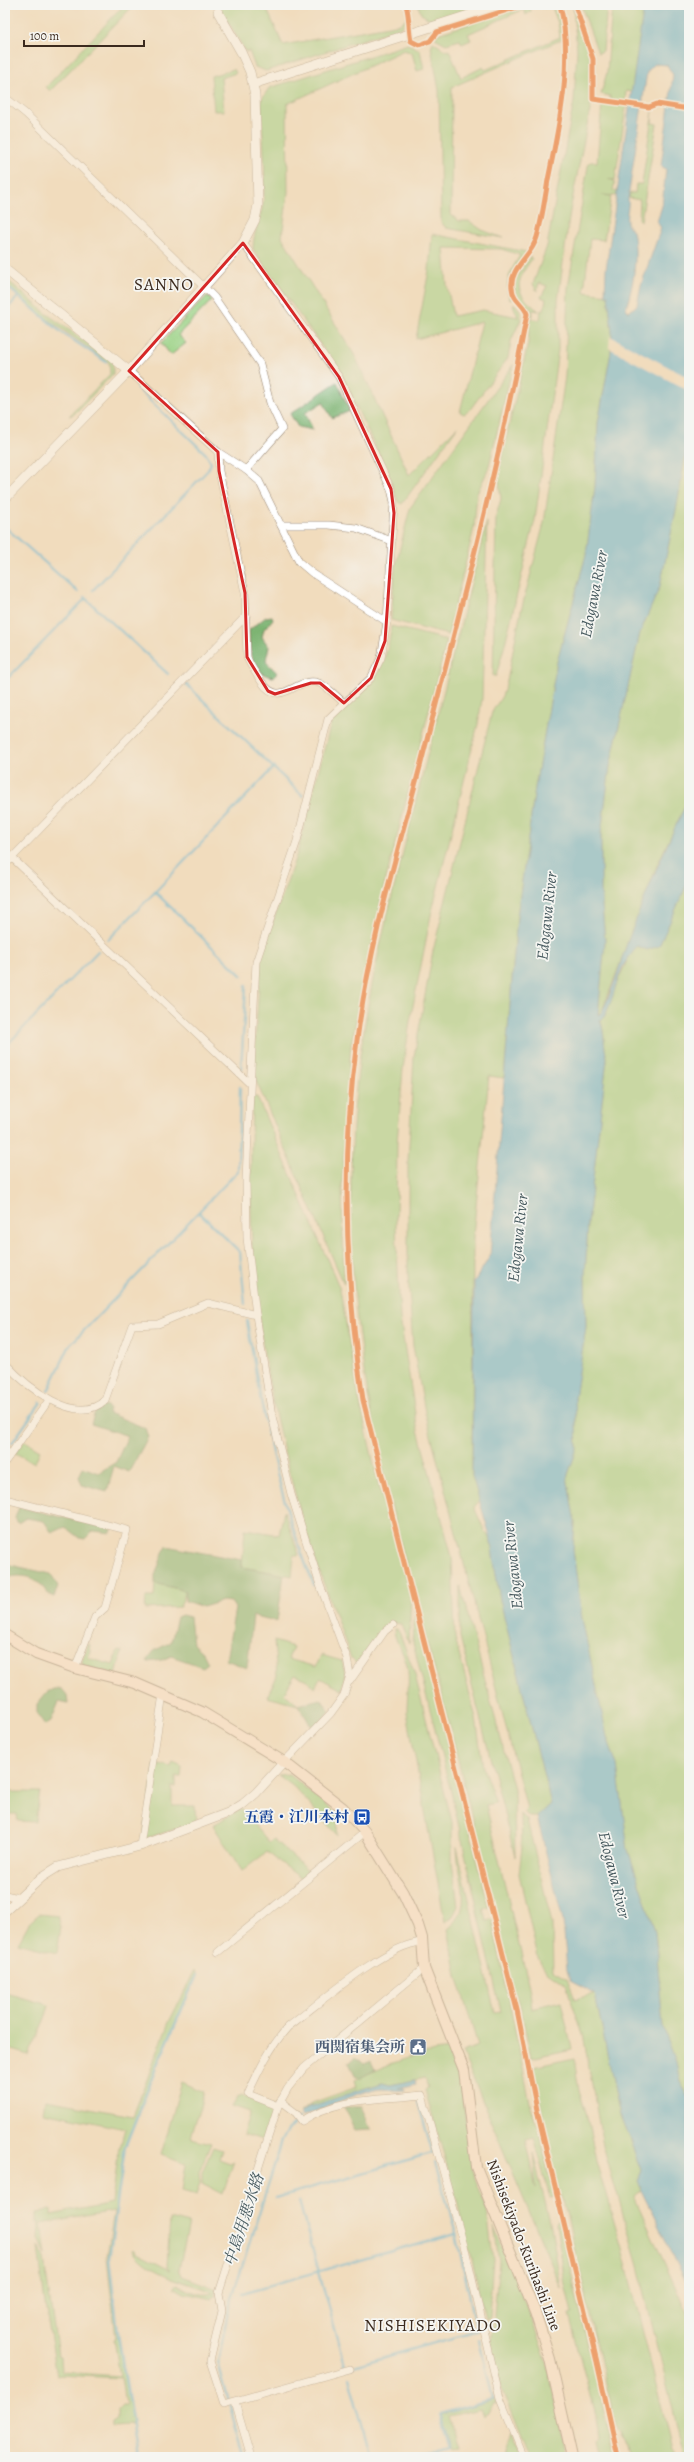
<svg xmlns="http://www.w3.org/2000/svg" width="694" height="2462" viewBox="0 0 694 2462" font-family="Alegreya,'Noto Serif JP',serif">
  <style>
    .green { fill: #9ad183; stroke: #6a7e50 }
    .forest { fill: #7bb371; stroke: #5b6e48 }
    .water { fill: #59b1d6; stroke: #4a6e7a; fill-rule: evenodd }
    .pier { fill: #f1dcbd }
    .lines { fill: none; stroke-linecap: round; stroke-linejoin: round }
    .stream { stroke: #59b1d6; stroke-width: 2.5 }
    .minor-casing { stroke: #96836e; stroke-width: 8 }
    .tertiary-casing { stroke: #96836e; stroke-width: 10 }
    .secondary-casing { stroke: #96836e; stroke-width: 12 }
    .minor { stroke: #fff; stroke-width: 7 }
    .tertiary { stroke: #fff; stroke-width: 9 }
    .secondary { stroke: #fde4d1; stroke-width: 10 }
    .cycleway-casing { stroke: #f6f6f2; stroke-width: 8 }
    .cycleway { stroke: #e8590c; stroke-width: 5 }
    .marked { fill: none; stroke: #d62828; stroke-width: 3; stroke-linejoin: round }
    .labels { text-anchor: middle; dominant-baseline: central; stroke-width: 3.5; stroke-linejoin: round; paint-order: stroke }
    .transit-label { font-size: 15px; font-weight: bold; fill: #164399; stroke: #f6f6f2; text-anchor: end }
    .service-label { font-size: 15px; font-weight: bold; fill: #4e5e75; stroke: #f6f6f2; text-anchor: end }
    .street-label { font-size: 15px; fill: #3b2a1e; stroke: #f6f6f2 }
    .water-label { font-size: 16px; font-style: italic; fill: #46595e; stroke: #f6f6f2 }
    .quarter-label { font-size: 17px; letter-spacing: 1px; fill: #3b2a1e; stroke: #f6f6f2 }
  </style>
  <rect width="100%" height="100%" fill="#f6f6f2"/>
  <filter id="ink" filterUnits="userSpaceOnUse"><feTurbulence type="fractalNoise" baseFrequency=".025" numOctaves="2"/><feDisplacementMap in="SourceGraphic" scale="8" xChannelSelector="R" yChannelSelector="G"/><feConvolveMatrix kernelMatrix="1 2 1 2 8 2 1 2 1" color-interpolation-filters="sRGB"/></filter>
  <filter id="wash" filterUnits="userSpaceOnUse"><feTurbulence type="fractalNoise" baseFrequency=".012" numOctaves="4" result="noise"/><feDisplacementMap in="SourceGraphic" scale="16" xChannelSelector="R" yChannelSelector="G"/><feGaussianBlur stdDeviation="0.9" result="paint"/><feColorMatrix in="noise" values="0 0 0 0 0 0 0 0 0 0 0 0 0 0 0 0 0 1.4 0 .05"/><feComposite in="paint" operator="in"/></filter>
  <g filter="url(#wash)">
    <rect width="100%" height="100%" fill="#f1dcbd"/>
    <!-- green -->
    <g class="green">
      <path d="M124,5H134L50,91L46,87Z"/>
      <path d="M218,5H265L283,45L400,24L408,16L402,27L266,71L255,67L249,51L246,52Z"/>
      <path d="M418,5H486L434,22L421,14Z"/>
      <path d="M530,5L531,11L526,15L524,9L468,34L471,40L462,44L460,40L446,44L435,38L437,34Z"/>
      <path d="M538,5H558L563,39L452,87L451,215L459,221H469L482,230L503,238L446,228L441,222L439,90L431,47L433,42L446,51L449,50L461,78L483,67L485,70L560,37L558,23L552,7L543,8Z"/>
      <path d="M581,5H607L603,51L598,53Z"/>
      <path d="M612,5H644L632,92L626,91L625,102L610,100V96L601,94L607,72Z"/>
      <path d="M573,6L590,52L593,95L570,211L558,300V350L535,520L505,644L496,676H493L496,516L501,499L498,473L528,344L531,309C504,291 515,278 530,257L532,259C514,283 514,293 539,311L533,310L531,319L540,320L541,310H544L546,299L541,297L547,286L539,283L537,291L533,284L547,246L574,101L577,50Z"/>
      <path d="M408,44L420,50L424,69L417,71L412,53L404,50L287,104L288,192L282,237L355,356L409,475L458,426L402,504L398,502L391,481L341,374L253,249C253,230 263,215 264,195C266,164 262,131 261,100L269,88Z"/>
      <path d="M234,69L236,73L221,78L224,111H214L211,76Z"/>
      <path d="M600,102L630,106L626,108L615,180L608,179L615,181L613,191H617V196L602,195L611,196L604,240L590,239L584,292L608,295L612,332L611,352L598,423L595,487L586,555L557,662L535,788L517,917L504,1078L489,1076L473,1236L472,1476L481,1499L474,1507L485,1532L490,1536L500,1600L551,1804L537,1817H529L524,1812L527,1809L425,1412L413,1346L408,1275V1162L414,1057L433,951L492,712L502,696L507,681L521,611L544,523L565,376L568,288L588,166L590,162H597L602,104Z"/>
      <path d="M653,109L652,123L657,124L641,221L639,220L640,200L629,198L630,193H635L636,184H642Z"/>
      <path d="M432,234L527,252C515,266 504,279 512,299L510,300C503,281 511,271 520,255L501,249L444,248L447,285L453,316L483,310L518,317L513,305L515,304L521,312V319L511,341L508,358L469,411L464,414L460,412L482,322L416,339L429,270Z"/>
      <path d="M5,278L47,314L113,361V374L74,414L69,416L110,374L109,362L40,314L5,284Z"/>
      <path d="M207,296L212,300L178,335L186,343L171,355L161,343Z"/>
      <path d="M513,365L488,470L477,493L474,528L448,635L391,620L395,568L410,508Z"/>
      <path d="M689,435V798L658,863L601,1014L598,1015L605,942L601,892V834L610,766L640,633L660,586L677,505Z"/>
      <path d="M487,522L482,699L478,724L431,915L410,1021L403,1069L397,1143L396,1225L400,1318L417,1426L452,1557L455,1638L476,1718L483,1768L496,1803L486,1805L530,1991L532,2008L561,2001L572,2049L531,2058L521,2009L514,1992H512C490,1896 469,1800 444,1705C402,1548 353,1389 351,1224C350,1162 353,1098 363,1036C375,956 397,878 416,800C440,707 463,614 487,522Z"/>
      <path d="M391,626L447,640L384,887L351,1045L342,1184L344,1284L253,1074L261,956L297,853L331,723C337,712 346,707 355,699C378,679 389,656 391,626Z"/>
      <path d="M689,880V2098L680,2082L676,2062L663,2027L655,1931L628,1850L617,1765L607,1737L582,1619L573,1550L575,1523L567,1477L577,1449L575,1398L586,1327L585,1275L588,1223L607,1058C603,1045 605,1032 600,1019L631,952L637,946H659Z"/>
      <path d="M252,1097H257L340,1289L359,1399L377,1478L411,1593L409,1643L401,1624L389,1622L359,1666L351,1658C333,1607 312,1556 298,1504C274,1420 257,1332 252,1246C250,1196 251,1147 252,1097Z"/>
      <path d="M25,1441L40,1450L35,1463L15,1453Z"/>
      <path d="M284,1511L299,1555H294L292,1576L242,1567L245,1529L279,1535Z"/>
      <path d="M155,1583L186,1591L180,1607L145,1609L146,1597H154Z"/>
      <path d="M460,1586L514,1789L515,1857L460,1637Z"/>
      <path d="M415,1609L489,1907L483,1909L486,1921L492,1919L533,2117L540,2134L554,2197L550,2198L533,2137L525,2139L536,2188L533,2153L551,2226L561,2288L462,2052L478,2046L457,1975L448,1929C476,1907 457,1877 457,1847L495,2013L501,2012L452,1796L413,1643Z"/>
      <path d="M394,1629H397L400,1634L415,1675L452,1822V1862L458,1906L452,1918L445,1922L407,1712C407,1696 410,1680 407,1665C404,1652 394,1641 394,1629Z"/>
      <path d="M274,1641L293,1647L288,1659L316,1667L321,1655L342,1661L345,1673L342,1690L320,1678L314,1688L306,1679L295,1675L284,1693L298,1705L267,1697L277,1676Z"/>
      <path d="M89,1643L91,1651L88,1658L113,1665L118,1651L122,1652L116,1674L83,1666L82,1660Z"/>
      <path d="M173,1762L182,1766L181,1777H176V1787H172V1806H195L196,1823L146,1838L144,1835L155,1763L171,1767Z"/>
      <path d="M289,1774L338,1815L337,1835L294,1787L278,1775Z"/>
      <path d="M5,1792H40L35,1822L18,1821L17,1814H5Z"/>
      <path d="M241,1809L269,1842L273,1839L311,1873L303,1880L267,1852L242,1871L213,1825Z"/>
      <path d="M521,1814L527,1820L552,1923L553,1971L567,1979L575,1999L595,1994L620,2115L641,2169L637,2182L641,2190L634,2196L689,2317V2457H684L638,2265L603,2146L583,2034L566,1985L546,1971L538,1958L519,1874L522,1847Z"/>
      <path d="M39,1914L58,1916L61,1927L57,1953L18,1943L29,1923Z"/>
      <path d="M195,1970L197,1975L156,2068L125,2147L111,2245L109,2258L119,2340L133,2425L112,2426V2421L117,2418V2408L121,2404H125L121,2378L57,2375L45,2304L38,2247L44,2258L58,2356L61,2357L62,2372L120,2376L114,2339L116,2338L107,2257L114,2211L41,2224L46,2255L38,2239L39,2222H36V2212L51,2210V2215L112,2203L118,2155L125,2129L44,2112L46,2100L133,2116L169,2022Z"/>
      <path d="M5,1993L49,2005C45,2023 35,2038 28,2055L5,2048Z"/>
      <path d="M451,2050L461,2079L471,2167L487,2211L493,2259L489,2317L485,2319L457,2200L425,2090L428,2088L425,2078L390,2085L382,2083L309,2107L300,2113L312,2103L357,2087L355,2080C387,2064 415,2053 451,2050Z"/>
      <path d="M574,2058L579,2091L586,2112L596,2160L624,2256L674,2457H630L627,2447L617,2430L562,2195L558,2196L533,2067Z"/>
      <path d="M182,2082L204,2092L191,2138L211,2143L199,2172L200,2182L196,2195L182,2191L186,2164L161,2155Z"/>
      <path d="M242,2096L273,2108L274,2112L263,2140L243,2134L250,2112L232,2106L237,2098Z"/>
      <path d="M213,2147L222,2150L219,2159L230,2163L234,2161L223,2194L202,2183V2172Z"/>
      <path d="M170,2219L189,2224L179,2269L182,2276L217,2289L216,2295L212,2299L184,2293L174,2287L178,2284C186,2291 204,2298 213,2292C188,2283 148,2274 133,2251L134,2249L137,2253L170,2270L167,2266Z"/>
      <path d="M559,2221L608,2429L614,2457H601L597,2441L599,2438L597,2423L569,2314L572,2313L565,2284L556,2223Z"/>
      <path d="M494,2227L528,2309L546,2360L568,2457H530L500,2383L491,2348L499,2261Z"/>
      <path d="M494,2400L496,2405L493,2404L484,2417L481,2409L449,2416L459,2449L452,2450L441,2415Z"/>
      <path d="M512,2434L521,2457H505Z"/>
    </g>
    <!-- forest -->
    <g class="forest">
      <path d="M337,382L350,411L332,418L323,402L305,413L313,430L298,427L290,414Z"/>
      <path d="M272,616L273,619L264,629L262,637L269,647C264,667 265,659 277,673L273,677C248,673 250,650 249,630L266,617Z"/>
      <path d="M106,1405L109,1408L108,1413L145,1428L148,1437L129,1472L114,1466L107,1492L82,1485L79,1477L83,1467L98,1473L116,1462L128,1436L91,1424L95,1412Z"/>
      <path d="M19,1507L112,1529L111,1533L93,1531L85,1539L79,1538L65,1527L52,1533L44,1521L26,1518L18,1523L15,1518Z"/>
      <path d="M166,1546L242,1560V1567L284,1575L277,1621L253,1616L247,1668L226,1660L235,1608L231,1602L223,1601L203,1607L185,1601L186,1591L155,1583V1575Z"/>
      <path d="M6,1564L51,1574L58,1586L54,1597C46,1594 46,1590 40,1584C31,1575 15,1574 5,1579Z"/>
      <path d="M182,1615L190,1617L193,1644L203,1653L208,1663L203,1667L171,1656L162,1660L148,1662L147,1660L154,1651L171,1642L177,1617Z"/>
      <path d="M54,1689H62L67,1695L68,1704L59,1702L51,1721L45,1725L37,1714V1704L47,1692Z"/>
      <path d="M321,1699L330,1711L314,1730L298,1705Z"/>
      <path d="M356,2057L364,2064L371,2061L375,2070L360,2078L355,2075L349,2063Z"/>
      <path d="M343,2107H361L371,2129L355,2130Z"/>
    </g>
    <!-- water -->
    <g class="water">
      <path d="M644,5H689V435L677,505L660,586L640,633L610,766L601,834V892L605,942L598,1015L601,1013C615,988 621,957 632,930C649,885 668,841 689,798V880L659,946L647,950L637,946C633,953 627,959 623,966C615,984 613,1002 603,1019L600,1020C605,1032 603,1045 607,1058L588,1223L585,1275L586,1327L575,1398L577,1449L567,1477L575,1523L573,1550L582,1619L607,1737L617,1765L628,1850L655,1931L663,2027L676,2062L680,2082L689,2098V2288L637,2182L641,2169L620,2115L595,1994L570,1981L567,1970L563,1920L537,1817L551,1804L500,1600L490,1536L472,1476L474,1282L490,1256L517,917L535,788L557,662L586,555L595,487L598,423L611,352L612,332L608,295H605L606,269ZM655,64L667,65L673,75L661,166L666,169L662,206L657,222L661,228L641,285L637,305L629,312L626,308C634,284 638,255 633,231C621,223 630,209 628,199L647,72Z"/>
      <path d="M415,2080L416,2084L397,2088H403L404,2090C395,2092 391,2089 382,2088C373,2087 314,2111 303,2117L300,2114L309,2107L382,2083L390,2085Z"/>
    </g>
    <!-- pier -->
    <path class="pier" d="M610,336L689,378V391L609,348Z"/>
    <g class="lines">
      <!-- stream -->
      <g class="stream">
        <path d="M5,285L61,332L106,362"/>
        <path d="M5,311L18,297"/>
        <path d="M5,527L78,592"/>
        <path d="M93,590L208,470L211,463L206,454L137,388"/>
        <path d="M84,597L168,674"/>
        <path d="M5,681L86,598"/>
        <path d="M186,684L303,796"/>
        <path d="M108,940L155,892"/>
        <path d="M242,976L155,892L274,767"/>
        <path d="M5,1047L98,951"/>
        <path d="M241,1069L246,986"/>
        <path d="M199,1212L240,1252L245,1304"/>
        <path d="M247,1321C262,1413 278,1499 314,1585"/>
        <path d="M48,1391L70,1345L238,1171L240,1087"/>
        <path d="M12,1443L41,1402"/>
        <path d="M418,2102L433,2154"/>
        <path d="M275,2198L432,2153"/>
        <path d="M299,2201L346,2368L477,2331L456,2233L435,2163"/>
        <path d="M242,2293L456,2233"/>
        <path d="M349,2377L371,2457"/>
        <path d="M138,2457L119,2340L109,2258L111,2245L125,2147L156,2068L197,1975"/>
        <path d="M244,2457L218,2362L229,2307L282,2141L289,2128L299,2118"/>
        <path d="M417,2457L450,2448L440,2414L493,2399L479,2340"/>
      </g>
    </g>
  </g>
  <g filter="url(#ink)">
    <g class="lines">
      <!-- minor casing -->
      <g class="minor-casing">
        <g id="minor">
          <path d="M5,97L26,114L204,287L214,297L260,364L270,403L282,429L246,470"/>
          <path d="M243,243L339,377L391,489L394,502L387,622L381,658L371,678L328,719L297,841L256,962L246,1179L247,1238L256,1315L272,1416L291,1494L320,1585L347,1658L350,1675L344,1695L331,1713L284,1762"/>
          <path d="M129,371L218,452L246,470L259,481L299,562L312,573L387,622"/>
          <path d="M218,452L219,471L245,593L247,657C250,666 256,673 261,681C281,711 296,675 319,683C327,686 337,697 344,703"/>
          <path d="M281,525H329L356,528L392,541"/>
          <path d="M5,851L249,1083"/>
          <path d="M5,865L246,616"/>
          <path d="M5,1363C25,1385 76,1428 105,1400L132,1325L158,1324L208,1303L256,1315"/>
          <path d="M5,1447L8,1457"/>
          <path d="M5,1462L49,1400"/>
          <path d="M5,1499L127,1530L105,1608L95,1617L75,1668"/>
          <path d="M350,1681L385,1631L393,1625"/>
          <path d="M140,1846L163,1694"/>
          <path d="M5,1895L19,1898"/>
          <path d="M218,1952L365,1832"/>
          <path d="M280,2101L296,2113L302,2121C337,2097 382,2100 422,2095L466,2253L500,2398L524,2457"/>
          <path d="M278,2106L248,2094C259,2070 270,2047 288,2027C320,2003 384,1945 422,1942"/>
          <path d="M350,2369L224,2404L210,2361L222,2311L219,2293L278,2106L288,2088L304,2068L424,1968"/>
          <path d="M235,2402L251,2457"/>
        </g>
      </g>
      <!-- tertiary casing -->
      <g class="tertiary-casing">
        <g id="tertiary">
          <path d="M253,84L500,5"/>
          <path d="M5,269L129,371"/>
          <path d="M5,499L129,371L243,243L255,220L258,205L255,95L250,72L241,52L218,12"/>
          <path d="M5,1911L42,1877L58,1867L140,1846L228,1813L243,1804L256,1793L284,1762"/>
        </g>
      </g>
      <!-- secondary casing -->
      <g class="secondary-casing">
        <path id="secondary" d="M5,1635L36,1654L75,1668L135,1683L202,1712L284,1762L343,1808L365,1832L403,1893L418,1925L422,1938L424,1968L464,2070L476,2167L535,2312L550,2359L572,2457"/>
      </g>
      <!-- minor -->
      <use href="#minor" class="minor"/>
      <!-- tertiary -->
      <use href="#tertiary" class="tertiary"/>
      <!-- secondary -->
      <use href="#secondary" class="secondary"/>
      <!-- cycleway casing -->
      <g class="cycleway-casing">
        <g id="cycleway">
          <path d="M406,5C410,18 408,28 411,41L419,45L430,41L437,32L523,5"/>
          <path d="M560,5C574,61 559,125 548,180C545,199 542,219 537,237C532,256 509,268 512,288C513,301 524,304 527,314C499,465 459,614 421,763C397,854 369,946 357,1040C341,1160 345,1280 363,1400L517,2010L538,2115L597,2362L618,2457"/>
          <path d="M575,5L593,59V99L649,107L657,104L689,109"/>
        </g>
      </g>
      <!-- cycleway -->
      <use href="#cycleway" class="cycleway"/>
    </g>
  </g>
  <!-- marked area -->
  <path d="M0 0H694V2462H0ZM243,243L339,377L391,489L394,513L385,641L371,678L344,703L320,683H311L275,694L268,691L247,657L245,593L219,471L218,452L129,371Z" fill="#f1dcbd" fill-opacity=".55" fill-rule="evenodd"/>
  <path class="marked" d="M243,243L339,377L391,489L394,513L385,641L371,678L344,703L320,683H311L275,694L268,691L247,657L245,593L219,471L218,452L129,371Z"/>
  <!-- icons -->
  <defs>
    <g id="bus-square" transform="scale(0.9)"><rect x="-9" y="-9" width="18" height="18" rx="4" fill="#1a4fb4" stroke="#f6f6f2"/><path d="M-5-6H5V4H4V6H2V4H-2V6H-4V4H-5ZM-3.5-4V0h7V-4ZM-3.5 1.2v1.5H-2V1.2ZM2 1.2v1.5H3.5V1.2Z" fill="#fff"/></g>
    <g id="civic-square" transform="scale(0.9)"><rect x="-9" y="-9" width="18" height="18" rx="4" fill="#5c6f8a" stroke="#f6f6f2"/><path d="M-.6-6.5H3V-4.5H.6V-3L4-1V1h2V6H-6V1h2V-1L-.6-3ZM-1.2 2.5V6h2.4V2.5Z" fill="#fff"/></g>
  </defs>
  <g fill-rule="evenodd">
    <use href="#bus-square" x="362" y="1817"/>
    <use href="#civic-square" x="418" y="2047"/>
  </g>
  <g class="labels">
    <!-- transit labels -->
    <g class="transit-label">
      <text x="349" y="1817">五霞・江川本村</text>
    </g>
    <!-- service labels -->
    <g class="service-label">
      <text x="405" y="2047">西関宿集会所</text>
    </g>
    <!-- street labels -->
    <g class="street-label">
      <text transform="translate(524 2245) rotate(69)">Nishisekiyado-Kurihashi Line</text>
    </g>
    <!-- water labels -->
    <g class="water-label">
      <text transform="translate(594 594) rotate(-79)">Edogawa River</text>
      <text transform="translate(547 916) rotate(-84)">Edogawa River</text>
      <text transform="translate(518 1238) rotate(-84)">Edogawa River</text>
      <text transform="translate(513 1565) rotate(-96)">Edogawa River</text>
      <text transform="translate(614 1875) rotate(76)">Edogawa River</text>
      <text transform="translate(244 2220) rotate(-72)">中島用悪水路</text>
    </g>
    <!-- quarter labels -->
    <g class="quarter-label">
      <text x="164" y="284">SANNO</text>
      <text x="433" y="2325">NISHISEKIYADO</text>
    </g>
  </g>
  <!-- margin -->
  <rect width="694" height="2462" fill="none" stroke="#f6f6f2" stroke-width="20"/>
  <!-- scale -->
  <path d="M24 40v6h120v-6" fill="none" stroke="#3b2a1e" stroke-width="2"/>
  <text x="30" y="40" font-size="12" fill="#3b2a1e" stroke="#f6f6f2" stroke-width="3" paint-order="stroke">100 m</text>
</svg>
